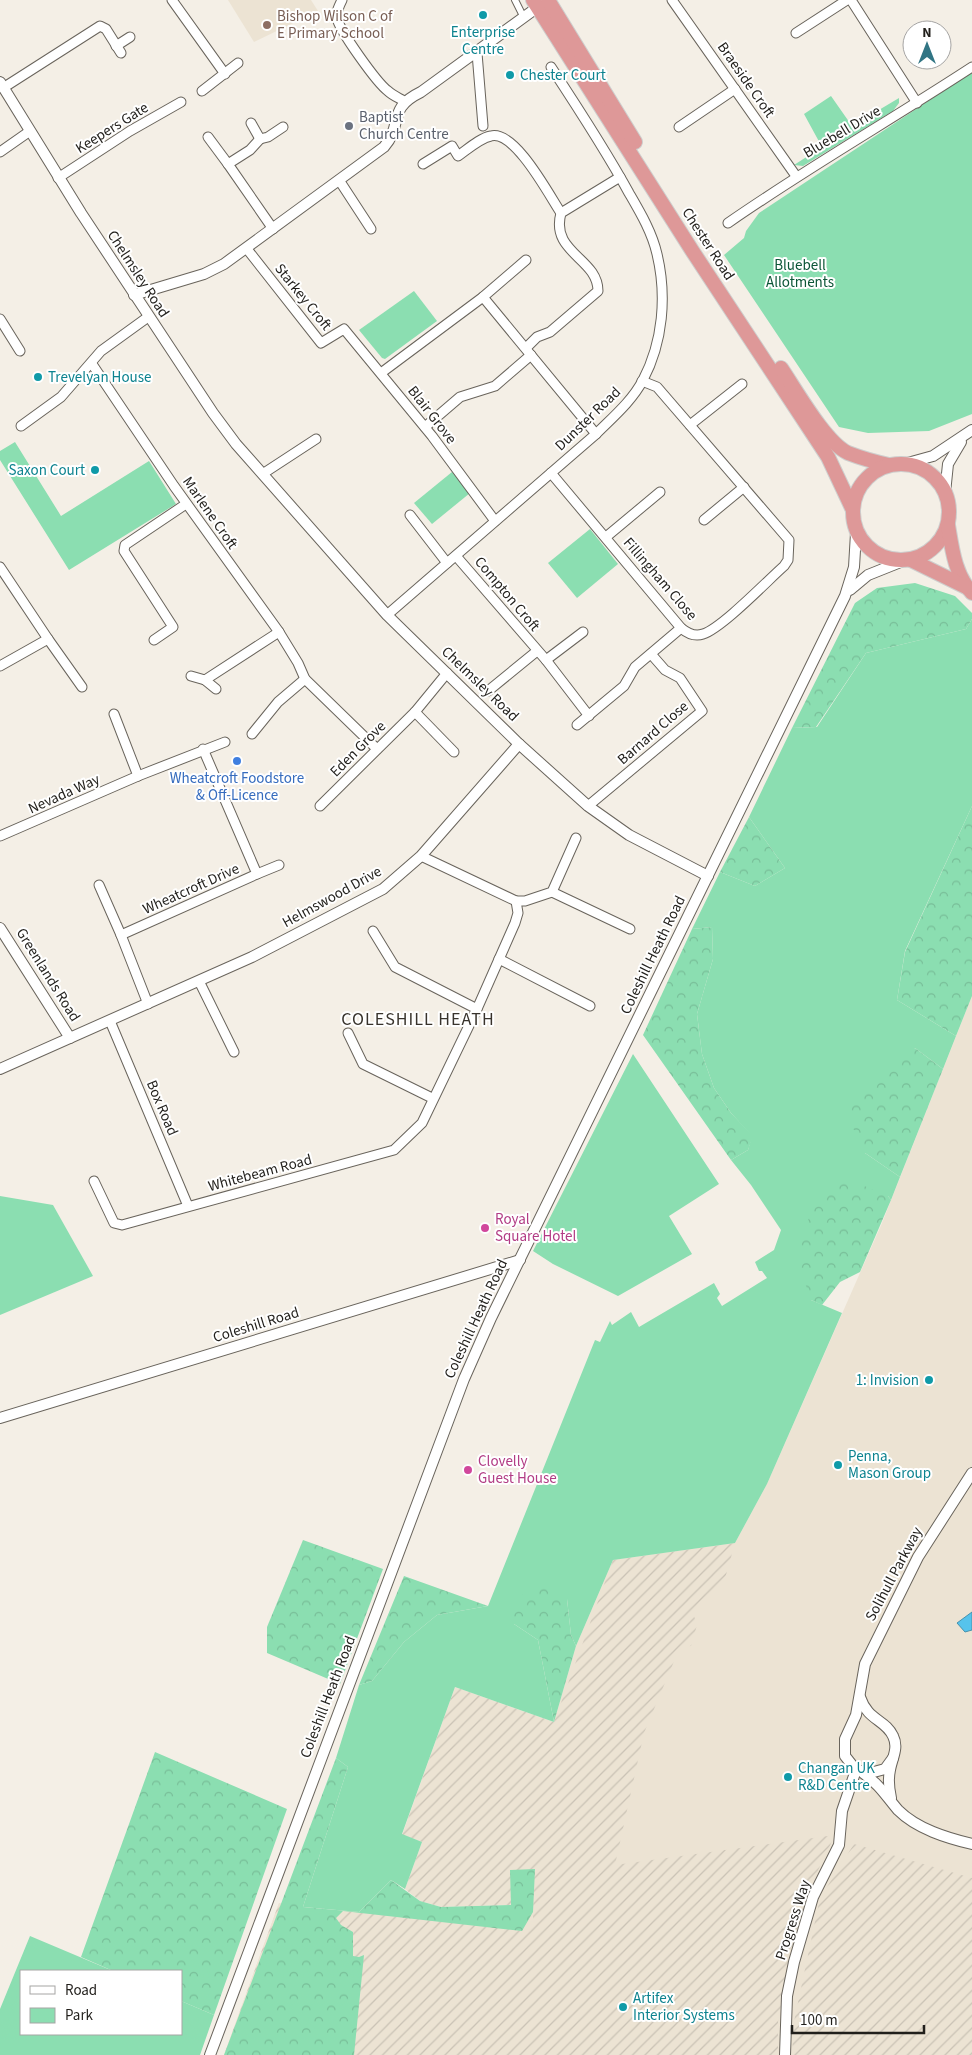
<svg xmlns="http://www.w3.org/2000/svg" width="972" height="2055" viewBox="0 0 972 2055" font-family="'Source Sans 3',sans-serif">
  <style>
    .built { fill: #ece3d3 }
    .industrial { fill: url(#industrial-furrows) }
    .green { fill: #8bdeb1 }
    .forest { fill: url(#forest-crowns) }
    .water { fill: #56c3ec; stroke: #4692ad }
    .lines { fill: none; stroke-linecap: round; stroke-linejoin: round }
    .pedestrian-casing { stroke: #69645c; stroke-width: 8 }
    .minor-casing { stroke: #69645c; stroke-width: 11 }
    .tertiary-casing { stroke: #69645c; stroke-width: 12 }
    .trunk-casing { stroke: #cececd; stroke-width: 16 }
    .pedestrian { stroke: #fff; stroke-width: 6 }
    .minor { stroke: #fff; stroke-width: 9 }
    .tertiary { stroke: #fff; stroke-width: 10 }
    .trunk { stroke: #de9898; stroke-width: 14 }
    .culture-dot { fill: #0f9aa8; stroke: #fff; stroke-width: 2 }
    .education-dot { fill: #8d6e63; stroke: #fff; stroke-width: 2 }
    .worship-dot { fill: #6b7280; stroke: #fff; stroke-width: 2 }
    .shop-dot { fill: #3f7fe0; stroke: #fff; stroke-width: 2 }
    .hotel-dot { fill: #d1479c; stroke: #fff; stroke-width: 2 }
    .labels { text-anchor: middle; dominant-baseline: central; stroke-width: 4; stroke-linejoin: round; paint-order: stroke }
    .education-label { font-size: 15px; fill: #785e54; stroke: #fff; text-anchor: start }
    .culture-label { font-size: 15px; fill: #0d838f; stroke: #fff; text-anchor: start }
    .street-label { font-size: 15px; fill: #211f1b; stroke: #fff }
    .worship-label { font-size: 15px; fill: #5b616d; stroke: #fff; text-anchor: start }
    .park-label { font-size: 15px; fill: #0c5637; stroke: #fff }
    .shop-label { font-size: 15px; fill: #366cbe; stroke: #fff }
    .hotel-label { font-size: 15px; fill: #b23c85; stroke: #fff; text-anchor: start }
    .quarter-label { font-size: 18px; letter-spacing: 1px; fill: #38332c; stroke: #fff }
  </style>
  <defs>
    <pattern id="industrial-furrows" width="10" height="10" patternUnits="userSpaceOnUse" patternTransform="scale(1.25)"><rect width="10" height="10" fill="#ece3d3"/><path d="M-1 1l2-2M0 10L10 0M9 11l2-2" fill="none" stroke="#cac2b5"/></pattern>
    <pattern id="forest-crowns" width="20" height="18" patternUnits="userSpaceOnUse" patternTransform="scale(1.25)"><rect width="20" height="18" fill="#8bdeb1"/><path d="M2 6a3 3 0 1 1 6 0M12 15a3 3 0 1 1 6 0" fill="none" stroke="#78be98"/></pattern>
  </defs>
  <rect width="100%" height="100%" fill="#f4efe6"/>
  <!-- built -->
  <g class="built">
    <path d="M228,0H311L318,11L254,42Z"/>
    <path d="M972,996V2055H224L279,1903L312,1909L359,1912L522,1930L535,1869L405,1889L554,1722L576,1646L613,1560L735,1543L767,1484L882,1223Z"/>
  </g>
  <!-- industrial -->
  <g class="industrial">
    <path d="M735,1543L724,1582L694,1616L697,1625L691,1646L680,1647L644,1733L615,1865L835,1835L811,1885L788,1962L778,2022V2055H224L279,1903L311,1909L359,1912L522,1930L533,1921L534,1869L511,1905L441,1907L420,1901L405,1889L422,1842L402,1835L455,1687L554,1722L613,1560Z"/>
    <path d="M854,1844L972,1878V2055H793L792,2031L820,1898Z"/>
  </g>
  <!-- green -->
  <g class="green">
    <path d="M972,72V414L929,431L868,433L839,427L724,255L744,238L746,231L759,213Z"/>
    <path d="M831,96L852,126L899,98V103L893,111L803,166L794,165L822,147L804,114Z"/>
    <path d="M414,291L437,321L385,359L382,358L359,330Z"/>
    <path d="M15,442L61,516L149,461L176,504L69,570L0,460V451Z"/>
    <path d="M452,472L470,493L432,524L414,503Z"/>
    <path d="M590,529L618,564L577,598L548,563Z"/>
    <path d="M972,619V806L905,951L897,1000L956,1036L943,1069L915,1048L865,1153L900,1177L891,1200L888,1196L811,1300L842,1313L767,1484L735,1543L613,1560L576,1646L571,1635L567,1599L514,1624L538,1640L554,1722L455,1687L402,1834L422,1842L405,1889L391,1880L359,1912L303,1907L348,1767L336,1758L359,1685L372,1681L404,1642L437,1615L488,1606L595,1340L600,1342L610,1321L612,1325L631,1312L639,1327L714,1283L720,1294L717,1298L722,1306L767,1278L762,1271H759L755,1262L774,1250L781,1230L751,1185L731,1160L748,1150L752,1136L731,1113L714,1088L702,1054L697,1014L713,959L712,927L692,929L720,872L755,886L785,868L749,817L792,728L817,727L866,653L966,629Z"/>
    <path d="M633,1054L719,1184L669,1216L692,1254L618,1296L553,1264L533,1251Z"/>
    <path d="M0,1196L53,1205L93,1276L0,1315Z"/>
    <path d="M30,1936L113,1971H21V2034H181V2001L214,2015L200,2055H0V2009Z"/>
  </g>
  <!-- forest -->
  <g class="forest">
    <path d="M915,583L955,596L972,613V619L966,629L866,653L816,727L792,728L855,603L877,588Z"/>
    <path d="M972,806V996L956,1036L897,1000L905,952Z"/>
    <path d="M749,817L785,868L755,886L720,872Z"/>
    <path d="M712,927L713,959L697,1014L702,1054L714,1088L731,1113L753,1136L748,1150L731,1160L643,1035L692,929Z"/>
    <path d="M915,1048L943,1069L900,1177L865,1153L853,1128L847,1107Z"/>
    <path d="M848,1179L888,1196L891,1200L860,1272L840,1282L822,1305L811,1300L799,1266V1245L813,1207Z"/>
    <path d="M303,1540L383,1569L340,1684L267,1653V1627Z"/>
    <path d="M404,1576L488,1606L437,1615L404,1642L372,1681L359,1685Z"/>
    <path d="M545,1587L567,1599L571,1635L576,1646L554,1722L538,1640L514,1624L513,1598Z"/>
    <path d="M155,1752L287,1809L214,2015L181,2001V1971H113L81,1957Z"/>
    <path d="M336,1758L348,1767L303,1907L359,1912L391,1880L420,1901L441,1907L511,1905L510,1870L535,1869L533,1912L522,1931L343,1911L336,1918L341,1925L353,1932V1956L359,1957L364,1955L354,2055H224Z"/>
  </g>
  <!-- water -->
  <path class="water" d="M972,1612V1630L965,1632L957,1623Z"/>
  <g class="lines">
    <!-- pedestrian casing -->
    <g class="pedestrian-casing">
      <path id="pedestrian" d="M515,0L524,18"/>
    </g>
    <!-- minor casing -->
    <g class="minor-casing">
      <g id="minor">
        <path d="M172,0L225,74"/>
        <path d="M342,0C339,6 336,12 337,18C339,30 377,83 388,91C392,95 399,98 404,101"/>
        <path d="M672,0L796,176"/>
        <path d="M851,0L917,103"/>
        <path d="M796,33L847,0"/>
        <path d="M116,46L130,37"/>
        <path d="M477,53L483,126"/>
        <path d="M3,88L100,26L106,29L121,53"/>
        <path d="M202,91L238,63"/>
        <path d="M251,123L260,139L268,137L283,127"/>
        <path d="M679,127L735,89"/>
        <path d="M208,137L228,164"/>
        <path d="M260,139L250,150L228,164L273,229"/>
        <path d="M0,152L30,131"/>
        <path d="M423,164L452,146L458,156C468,149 480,138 491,136C515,130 549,195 561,213"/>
        <path d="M58,178L130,131L181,102"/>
        <path d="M339,180L371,229"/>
        <path d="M728,223C807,168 891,120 972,67"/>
        <path d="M247,249L321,343L344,329L432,436L495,521"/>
        <path d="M483,297L526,260"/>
        <path d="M0,319L20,351"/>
        <path d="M526,348L537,337L550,332L598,291C598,258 550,253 561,213L620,177"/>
        <path d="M92,364L174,486L279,632L298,663L305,679L377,749"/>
        <path d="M381,373L483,297L596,434"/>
        <path d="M690,425L742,384"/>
        <path d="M21,426L61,397L101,351L148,317"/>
        <path d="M425,427L460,397L495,386L531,355"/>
        <path d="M264,473L316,439"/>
        <path d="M551,473L681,628C687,633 695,637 703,634C722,628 767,581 784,566L788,560L789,540L657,387L642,381"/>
        <path d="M410,515L447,563"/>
        <path d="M704,520L744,487"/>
        <path d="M606,537L660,492"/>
        <path d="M456,556L546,660L589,716"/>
        <path d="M0,567L48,639L0,666"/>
        <path d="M387,615L596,434C613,417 632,401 643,380C663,342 667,296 657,254C652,232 640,212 629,193C605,149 578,108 551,67"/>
        <path d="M48,639L82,687"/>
        <path d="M154,640L173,627L124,551L125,545L186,504"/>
        <path d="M546,660L583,632"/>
        <path d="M191,676L205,680L216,689"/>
        <path d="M205,680L279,632"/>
        <path d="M488,691L537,651"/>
        <path d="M415,712L454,752"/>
        <path d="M114,714L138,776"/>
        <path d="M577,725L624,686L635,667L681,628"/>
        <path d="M252,734L278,702L305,679"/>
        <path d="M320,806L415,712L447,673"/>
        <path d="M588,806L702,711L680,678L665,670L651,654"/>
        <path d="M0,836L138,776L225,742"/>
        <path d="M421,856L516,901"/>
        <path d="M257,874L279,865"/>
        <path d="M99,885L121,935"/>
        <path d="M552,892L630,929"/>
        <path d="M373,931L395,967L477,1009"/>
        <path d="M499,959L590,1006"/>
        <path d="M199,981L234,1052"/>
        <path d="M148,1004L121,935L257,874L203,749"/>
        <path d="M110,1021L188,1206"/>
        <path d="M348,1033L363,1064L432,1098"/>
        <path d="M94,1181L114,1223L122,1225L394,1150L422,1123L477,1009L515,923L518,913L516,901H525L552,892L576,838"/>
      </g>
    </g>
    <!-- tertiary casing -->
    <g class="tertiary-casing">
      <g id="tertiary">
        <path d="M0,82L81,213L213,413L236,444L387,615L519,744L588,806L629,835L708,876"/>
        <path d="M134,295L204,274L224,264L384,147C404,124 386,109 421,92L542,4"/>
        <path d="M904,464L933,456L972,430"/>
        <path d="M945,493L948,464L961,442"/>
        <path d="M850,590L868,575L903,561"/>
        <path d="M0,928L70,1038"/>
        <path d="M0,1069L252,957L383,889L421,856L519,744"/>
        <path d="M0,1418L520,1260"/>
        <path d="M860,1697C868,1721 885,1719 893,1736C899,1748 892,1758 890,1770C888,1779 889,1789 891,1798"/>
        <path d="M893,1758L885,1769L870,1773L856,1770L845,1756V1739L856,1715L865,1664L918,1557L972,1473"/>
        <path d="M863,1773C880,1785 886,1796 898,1810C917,1829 947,1838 972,1844"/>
        <path d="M210,2055L464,1379L491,1318L845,596L854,567L856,533"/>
        <path d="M785,2055L787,1996L794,1962L813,1897L839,1845L842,1811L856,1770"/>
      </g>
    </g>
    <!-- trunk casing -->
    <g class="trunk-casing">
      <g id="trunk">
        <path d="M533,0L693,252L828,457L852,508"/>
        <path d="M548,0L635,142"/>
        <path d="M781,368C796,390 825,442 848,453C861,458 875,462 889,465"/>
        <circle cx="901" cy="512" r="48"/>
        <path d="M948,525C952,549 955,575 972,593"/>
        <path d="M911,560L966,587"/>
      </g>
    </g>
    <!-- pedestrian -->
    <use href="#pedestrian" class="pedestrian"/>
    <!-- minor -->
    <use href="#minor" class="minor"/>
    <!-- tertiary -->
    <use href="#tertiary" class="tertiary"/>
    <!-- trunk -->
    <use href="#trunk" class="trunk"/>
  </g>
  <!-- markers -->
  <g class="culture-dot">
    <circle cx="483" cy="15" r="5"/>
    <circle cx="510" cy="75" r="5"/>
    <circle cx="38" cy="377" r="5"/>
    <circle cx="95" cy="470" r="5"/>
    <circle cx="929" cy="1380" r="5"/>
    <circle cx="838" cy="1465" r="5"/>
    <circle cx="788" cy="1777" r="5"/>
    <circle cx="623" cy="2007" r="5"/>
  </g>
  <circle class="education-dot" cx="267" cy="25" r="5"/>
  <circle class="worship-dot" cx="349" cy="126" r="5"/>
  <circle class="shop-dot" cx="237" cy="761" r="5"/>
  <g class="hotel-dot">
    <circle cx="485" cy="1228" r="5"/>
    <circle cx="468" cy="1470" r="5"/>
  </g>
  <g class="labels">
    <!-- education labels -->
    <g class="education-label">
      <text x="277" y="16">Bishop Wilson C of<tspan x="277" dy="17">E Primary School</tspan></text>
    </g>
    <!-- culture labels -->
    <g class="culture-label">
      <text x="483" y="32" text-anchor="middle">Enterprise<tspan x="483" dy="17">Centre</tspan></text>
      <text x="520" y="75">Chester Court</text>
      <text x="48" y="377">Trevelyan House</text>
      <text x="85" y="470" text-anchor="end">Saxon Court</text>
      <text x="919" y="1380" text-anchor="end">1: Invision</text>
      <text x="848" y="1456">Penna,<tspan x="848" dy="17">Mason Group</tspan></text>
      <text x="798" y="1768">Changan UK<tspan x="798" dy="17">R&amp;D Centre</tspan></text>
      <text x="633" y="1998">Artifex<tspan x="633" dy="17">Interior Systems</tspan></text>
    </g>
    <!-- street labels -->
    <g class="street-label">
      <text transform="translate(746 80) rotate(55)">Braeside Croft</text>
      <text transform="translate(112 128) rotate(-32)">Keepers Gate</text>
      <text transform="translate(842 132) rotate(-31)">Bluebell Drive</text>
      <text transform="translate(708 244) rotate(57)">Chester Road</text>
      <text transform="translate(138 274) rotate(57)">Chelmsley Road</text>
      <text transform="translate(303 297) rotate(51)">Starkey Croft</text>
      <text transform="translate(432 415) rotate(52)">Blair Grove</text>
      <text transform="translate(588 419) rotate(-44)">Dunster Road</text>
      <text transform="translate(210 513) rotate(55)">Marlene Croft</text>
      <text transform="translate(660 579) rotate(49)">Fillingham Close</text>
      <text transform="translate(507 594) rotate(50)">Compton Croft</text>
      <text transform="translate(480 684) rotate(44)">Chelmsley Road</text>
      <text transform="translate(653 733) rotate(-41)">Barnard Close</text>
      <text transform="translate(358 749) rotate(-45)">Eden Grove</text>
      <text transform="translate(64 794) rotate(-24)">Nevada Way</text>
      <text transform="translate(191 889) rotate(-24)">Wheatcroft Drive</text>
      <text transform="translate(332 897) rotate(-29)">Helmswood Drive</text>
      <text transform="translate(653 955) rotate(-64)">Coleshill Heath Road</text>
      <text transform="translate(48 975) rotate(58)">Greenlands Road</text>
      <text transform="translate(162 1108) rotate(67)">Box Road</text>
      <text transform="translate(260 1173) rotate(-15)">Whitebeam Road</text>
      <text transform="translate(476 1319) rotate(-65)">Coleshill Heath Road</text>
      <text transform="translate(256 1325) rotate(-17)">Coleshill Road</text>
      <text transform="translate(894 1574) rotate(-62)">Solihull Parkway</text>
      <text transform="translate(328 1697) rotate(-69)">Coleshill Heath Road</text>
      <text transform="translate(793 1920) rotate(-72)">Progress Way</text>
    </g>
    <!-- worship labels -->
    <g class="worship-label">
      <text x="359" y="117">Baptist<tspan x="359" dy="17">Church Centre</tspan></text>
    </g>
    <!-- park labels -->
    <g class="park-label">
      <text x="800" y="265">Bluebell<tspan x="800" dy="17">Allotments</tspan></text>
    </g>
    <!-- shop labels -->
    <g class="shop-label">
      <text x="237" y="778">Wheatcroft Foodstore<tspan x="237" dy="17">&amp; Off-Licence</tspan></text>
    </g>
    <!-- hotel labels -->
    <g class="hotel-label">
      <text x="495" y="1219">Royal<tspan x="495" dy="17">Square Hotel</tspan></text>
      <text x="478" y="1461">Clovelly<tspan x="478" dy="17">Guest House</tspan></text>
    </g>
    <!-- quarter labels -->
    <g class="quarter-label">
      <text x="418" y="1019">COLESHILL HEATH</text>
    </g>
  </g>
  <!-- legend -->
  <rect x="20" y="1970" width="162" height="65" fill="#ffffff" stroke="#a6a5a4"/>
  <rect x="30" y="1986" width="25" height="8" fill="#ffffff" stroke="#a6a5a4"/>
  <text x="65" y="1995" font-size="15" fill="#211f1b">Road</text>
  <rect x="30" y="2008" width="25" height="15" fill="#8bdeb1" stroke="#a6a5a4"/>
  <text x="65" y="2020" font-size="15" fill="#211f1b">Park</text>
  <!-- north arrow -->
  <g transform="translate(927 45)"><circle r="24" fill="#ffffff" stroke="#a6a5a4"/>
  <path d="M0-4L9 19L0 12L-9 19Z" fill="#317584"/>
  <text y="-8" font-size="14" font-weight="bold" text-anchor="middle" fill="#211f1b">N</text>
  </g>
  <!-- scale -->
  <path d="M792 2025v8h132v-8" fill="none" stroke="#211f1b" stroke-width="2.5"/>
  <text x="800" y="2025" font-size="15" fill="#211f1b" stroke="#ffffff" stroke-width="4" paint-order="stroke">100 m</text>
</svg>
